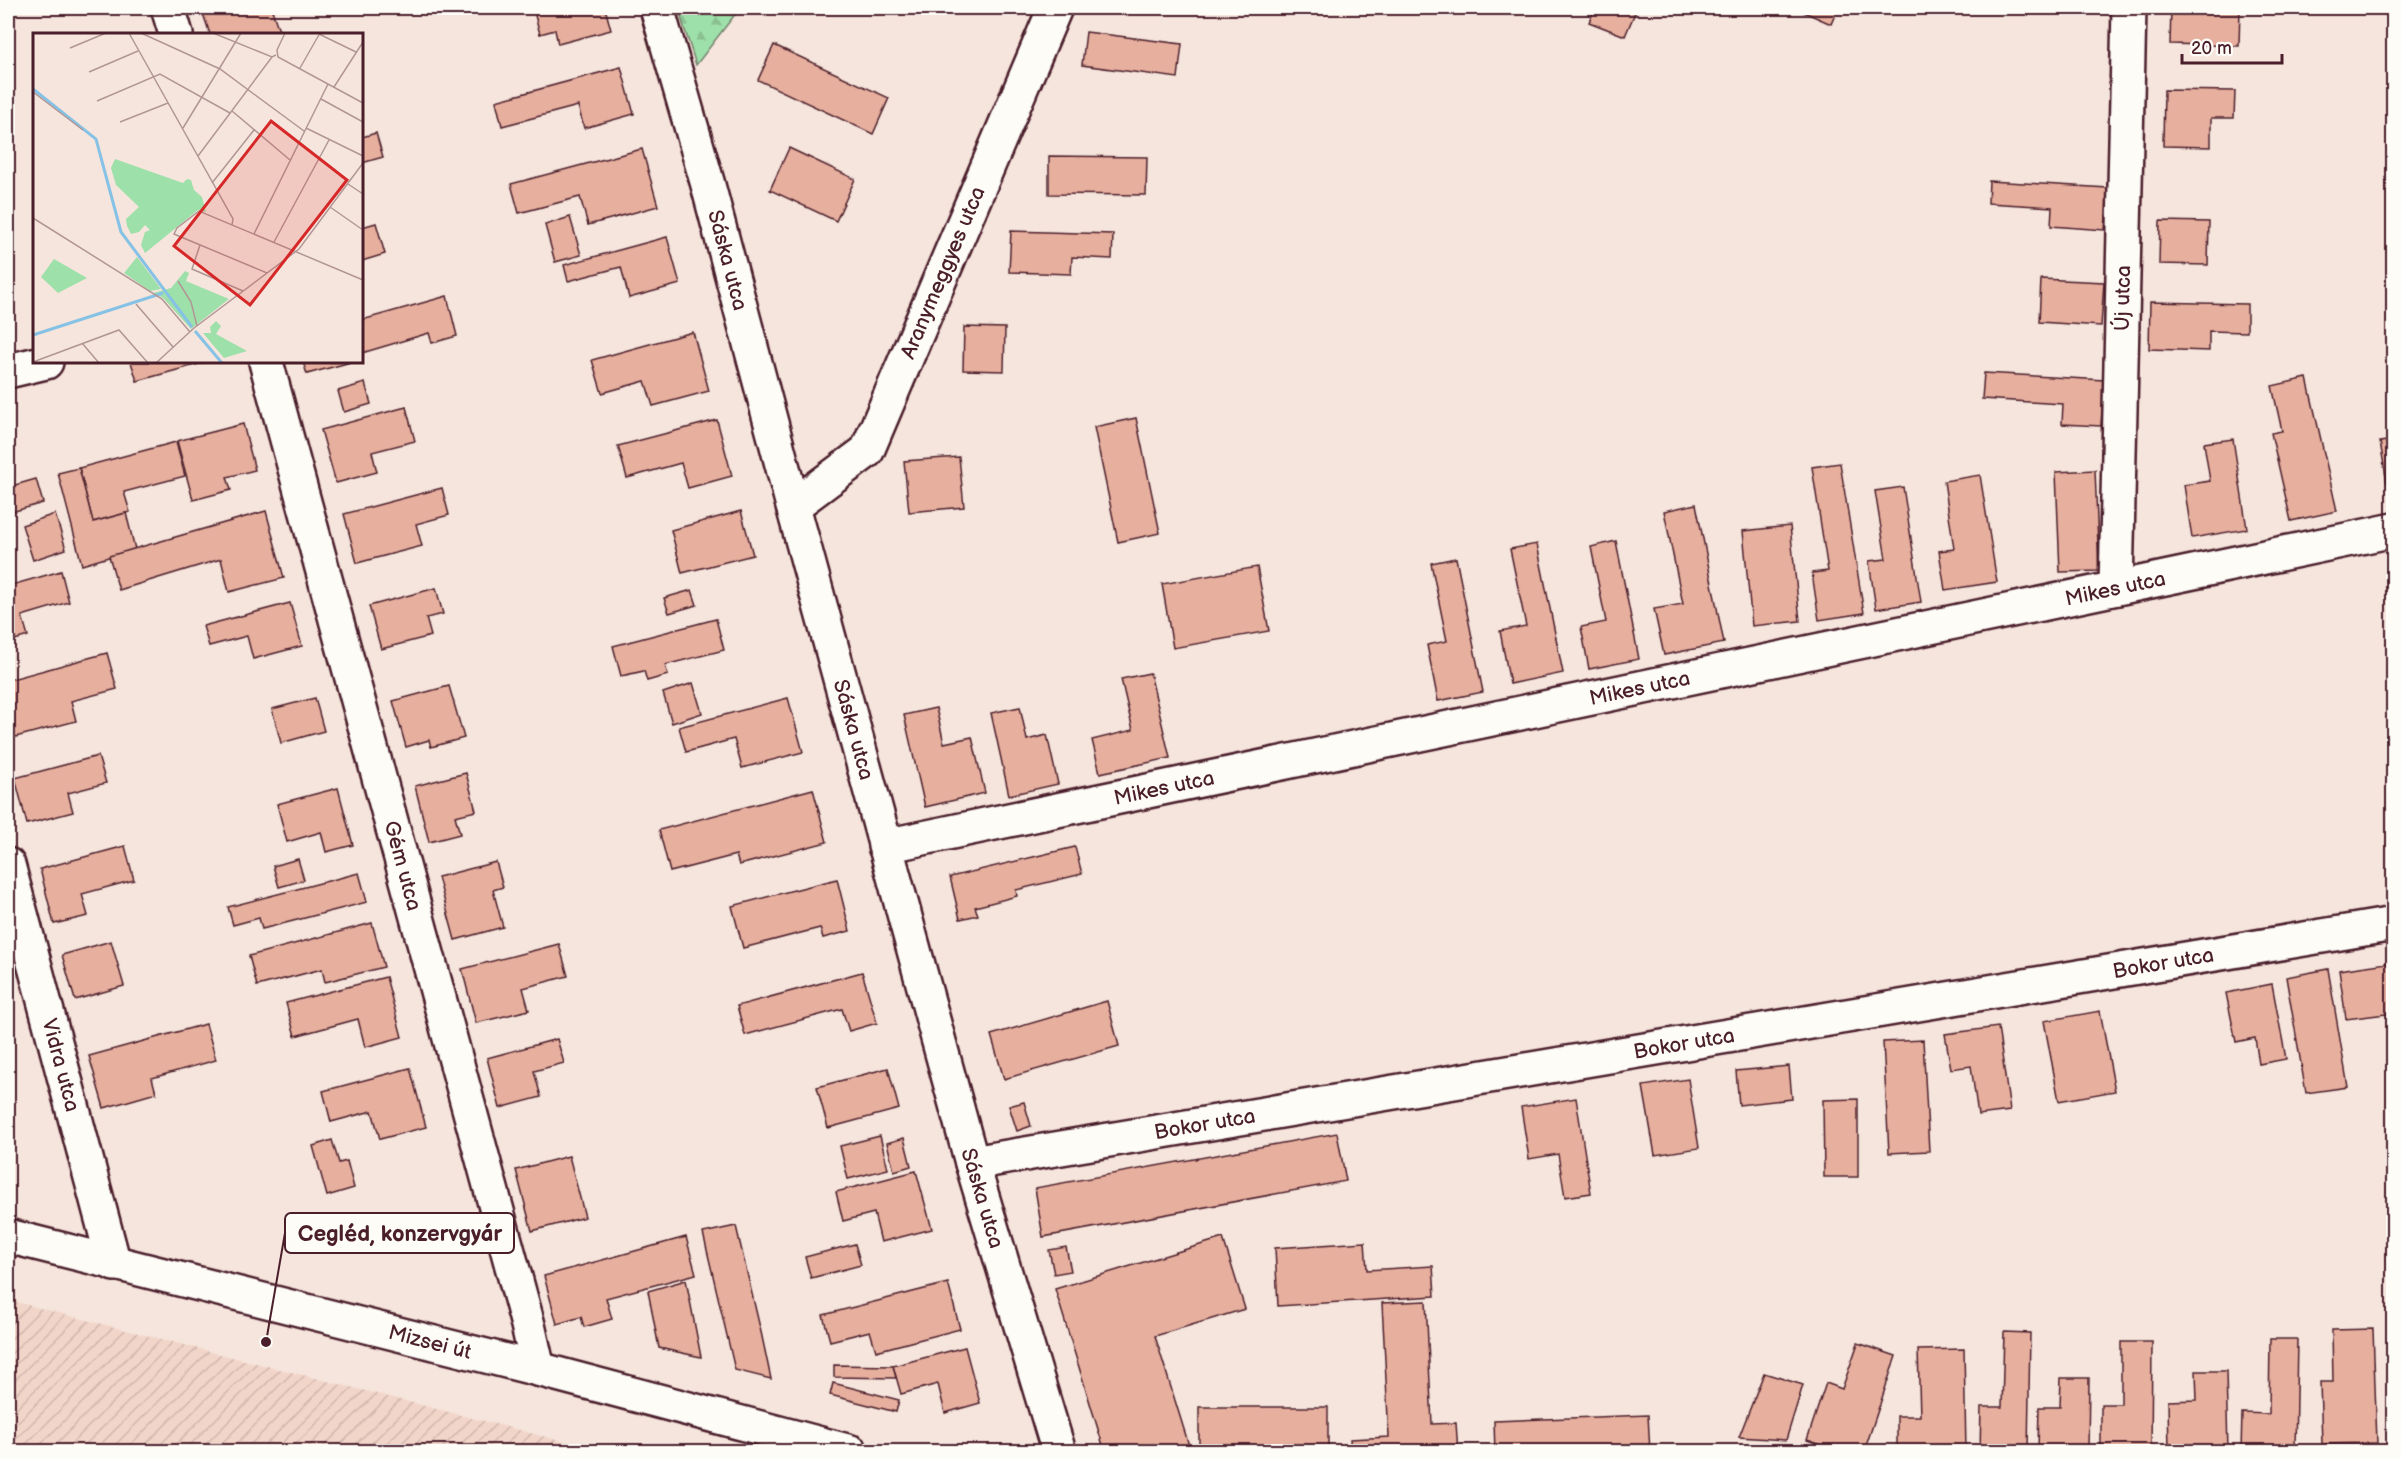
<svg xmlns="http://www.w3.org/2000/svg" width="2401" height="1459" viewBox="0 0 2401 1459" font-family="'Balsamiq Sans',sans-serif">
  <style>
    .industrial { fill: url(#industrial-furrows) }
    .forest { fill: url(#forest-firs); stroke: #74806a; stroke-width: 1.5 }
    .building { fill: #e7af9e; stroke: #4a1f2b; stroke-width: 1.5 }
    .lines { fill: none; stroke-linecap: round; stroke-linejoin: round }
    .street-casing { stroke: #4a1f2b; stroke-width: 38 }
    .secondary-casing { stroke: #4a1f2b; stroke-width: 38 }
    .street { stroke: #fdfcf7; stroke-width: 33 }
    .secondary { stroke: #fdfcf7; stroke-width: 33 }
    .labels { text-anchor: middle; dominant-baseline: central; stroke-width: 6; stroke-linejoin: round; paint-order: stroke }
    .street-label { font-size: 21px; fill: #4a1f2b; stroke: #fdfcf7 }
    .inset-river { fill: none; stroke: #86c2e6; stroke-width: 3 }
    .inset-road { fill: none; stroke: #b19695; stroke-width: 1.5 }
    .view { fill: #d62828; fill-opacity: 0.15; stroke: #d62828; stroke-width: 3 }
    .inset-edge { fill: none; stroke: #4a1f2b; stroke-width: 3 }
    .leader { fill: none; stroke: #4a1f2b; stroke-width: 2 }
    .callout-dot { fill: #4a1f2b; stroke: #fdfcf7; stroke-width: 2 }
    .callout { fill: #fdfcf7; stroke: #4a1f2b; stroke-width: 2 }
    .callout-label { font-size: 22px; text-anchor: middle; font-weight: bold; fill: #4a1f2b }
  </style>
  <defs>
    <pattern id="industrial-furrows" width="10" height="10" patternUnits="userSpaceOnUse" patternTransform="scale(1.5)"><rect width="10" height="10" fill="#f2d5c9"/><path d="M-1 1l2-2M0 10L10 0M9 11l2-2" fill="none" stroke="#d1b6ad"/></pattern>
    <pattern id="forest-firs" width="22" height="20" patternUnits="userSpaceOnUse" patternTransform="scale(1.5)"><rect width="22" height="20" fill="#9ee0aa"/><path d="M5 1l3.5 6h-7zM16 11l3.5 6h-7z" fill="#8ac092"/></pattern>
  </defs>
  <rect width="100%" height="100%" fill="#f6e5dc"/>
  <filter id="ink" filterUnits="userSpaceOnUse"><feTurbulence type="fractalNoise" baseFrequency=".0167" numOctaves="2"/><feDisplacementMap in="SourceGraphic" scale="12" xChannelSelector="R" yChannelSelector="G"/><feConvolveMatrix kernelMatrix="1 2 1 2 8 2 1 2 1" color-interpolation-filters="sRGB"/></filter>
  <g filter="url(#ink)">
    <!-- industrial -->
    <path class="industrial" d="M8,1300L601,1451H8Z"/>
    <!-- forest -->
    <path class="forest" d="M678,8H740L696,65Z"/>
    <!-- building -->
    <g class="building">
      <path d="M201,8H282L272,10L280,34H210Z"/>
      <path d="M533,8H605L611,30L558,44L555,30L540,34Z"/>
      <path d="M1595,8H1637L1625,36L1589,22Z"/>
      <path d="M1797,8H1838L1831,24L1797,9Z"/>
      <path d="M2171,8H2240L2239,46L2170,44Z"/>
      <path d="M1086,32L1182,44L1178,78L1082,65Z"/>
      <path d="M774,45L889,98L873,134L758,80Z"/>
      <path d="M621,67L634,114L584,128L578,106L502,126L496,101Z"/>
      <path d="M2164,90L2235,91L2234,118H2211V147L2163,146Z"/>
      <path d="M376,133L383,157L362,163V137Z"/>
      <path d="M789,148L855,179L836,221L770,190Z"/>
      <path d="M642,149L658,206L588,225L580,197L519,213L511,184Z"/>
      <path d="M1049,156L1147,157L1146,195L1049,194Z"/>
      <path d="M1989,181L2108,188L2105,230L2051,226L2052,207L1988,203Z"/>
      <path d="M570,217L581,255L555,262L545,225Z"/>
      <path d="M2160,221L2209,222L2208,265L2159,264Z"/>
      <path d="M376,223L385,254L362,261V227Z"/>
      <path d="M1011,231L1113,234L1112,259L1072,257L1071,274L1009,272Z"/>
      <path d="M667,237L680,284L629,298L621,267L568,281L564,265Z"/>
      <path d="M2041,279L2104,282L2101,326L2039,322Z"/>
      <path d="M447,296L457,336L432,343L429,333L362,353V320Z"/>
      <path d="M2150,302L2247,304V332L2209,331V351L2149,349Z"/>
      <path d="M964,327L1005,328L1004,371L963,370Z"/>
      <path d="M693,332L709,391L653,406L645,381L602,393L592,360Z"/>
      <path d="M131,362H206L137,381Z"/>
      <path d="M303,362H351L307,374Z"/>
      <path d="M1984,373L2104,380L2101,426L2062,424L2063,404L1982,399Z"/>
      <path d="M2307,378L2337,511L2291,521L2271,433L2282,431L2272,386Z"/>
      <path d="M365,383L371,404L344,412L338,391Z"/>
      <path d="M406,407L415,441L372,452L377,472L336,483L321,430Z"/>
      <path d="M1136,418L1160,533L1118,542L1094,427Z"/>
      <path d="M717,420L732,476L688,488L681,463L627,478L618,446Z"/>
      <path d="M243,424L255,470L227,477L231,490L193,500L177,441Z"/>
      <path d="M2233,439L2247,529L2192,538L2184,485L2210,481L2204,443Z"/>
      <path d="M2394,440V482L2387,483L2380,442Z"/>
      <path d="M176,442L185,476L124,492L130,512L93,522L79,468Z"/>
      <path d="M959,457L964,507L909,512L904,461Z"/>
      <path d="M1840,463L1864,613L1819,620L1812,573L1828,571L1812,467Z"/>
      <path d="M79,468L93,522L126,513L135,549L82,565L58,473Z"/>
      <path d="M2095,470L2099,571L2060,572L2056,472Z"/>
      <path d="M1980,475L1997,582L1945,590L1939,551L1954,549L1944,481Z"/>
      <path d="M36,479L43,503L8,513V487Z"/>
      <path d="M1903,487L1921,602L1876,609L1869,561L1886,559L1875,491Z"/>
      <path d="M442,488L449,515L416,524L422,546L357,563L344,514Z"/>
      <path d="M1696,504L1724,643L1664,655L1654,609L1683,604L1664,511Z"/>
      <path d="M266,511L284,578L229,592L221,559L119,590L109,556Z"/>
      <path d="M741,511L753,555L682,573L671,530Z"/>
      <path d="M55,514L66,549L33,560L22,525Z"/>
      <path d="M1790,526L1800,621L1752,626L1743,531Z"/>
      <path d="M1616,541L1639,659L1589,669L1581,627L1606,622L1591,547Z"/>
      <path d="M1537,544L1563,673L1510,684L1500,631L1526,626L1510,549Z"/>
      <path d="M1456,558L1483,692L1438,701L1427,645L1447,641L1431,563Z"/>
      <path d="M1257,567L1269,631L1173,648L1162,584Z"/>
      <path d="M61,571L69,602L22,616L28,636L8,642V586Z"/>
      <path d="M436,588L443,614L426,618L431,636L381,649L369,606Z"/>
      <path d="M692,590L697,605L669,613L664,598Z"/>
      <path d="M290,603L302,646L253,659L247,636L209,646L203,626Z"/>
      <path d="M716,619L724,650L665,665L668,675L647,681L644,671L621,676L613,646Z"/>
      <path d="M107,653L117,689L71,701L76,721L8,739V680Z"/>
      <path d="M1150,673L1170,758L1100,773L1092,740L1133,730L1121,679Z"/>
      <path d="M693,683L702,713L672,723L663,693Z"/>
      <path d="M449,686L464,738L431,747L429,740L406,747L393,701Z"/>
      <path d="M315,698L324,731L281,743L272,709Z"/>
      <path d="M788,698L803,752L742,768L734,739L686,752L679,727Z"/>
      <path d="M1020,707L1027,740L1047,735L1058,784L1009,795L991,713Z"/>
      <path d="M936,708L944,743L972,737L985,793L925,807L904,715Z"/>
      <path d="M98,756L106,783L68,793L73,812L27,824L15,778Z"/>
      <path d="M466,773L476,811L455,816L460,834L429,842L415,786Z"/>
      <path d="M338,788L353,845L326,852L321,832L287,842L277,804Z"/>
      <path d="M813,789L827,842L739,865L736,855L670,872L659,830Z"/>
      <path d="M125,846L134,880L82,894L88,916L54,924L40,869Z"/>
      <path d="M1075,847L1082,874L1016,890L1017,896L975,907L978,915L960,919L950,877Z"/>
      <path d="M298,859L304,880L279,887L273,866Z"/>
      <path d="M496,862L503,887L493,890L503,927L455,940L438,877Z"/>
      <path d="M359,873L367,902L262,929L259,918L233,925L228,907Z"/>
      <path d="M837,879L850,931L823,938L820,928L743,948L732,906Z"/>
      <path d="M372,923L384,967L325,982L322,969L257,986L249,956Z"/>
      <path d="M111,941L124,986L75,1000L62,955Z"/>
      <path d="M559,944L568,976L523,988L529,1010L476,1023L462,969Z"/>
      <path d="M2394,962V1013L2346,1019L2339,970Z"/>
      <path d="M2328,969L2348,1087L2306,1093L2286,977Z"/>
      <path d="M862,972L877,1023L849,1031L842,1009L745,1035L737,1006Z"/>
      <path d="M386,977L402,1037L365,1047L358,1019L295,1036L286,1003Z"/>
      <path d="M2272,984L2286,1059L2259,1064L2255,1038L2236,1042L2226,993Z"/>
      <path d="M1107,1001L1119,1046L1004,1079L991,1035Z"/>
      <path d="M2100,1011L2115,1091L2059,1101L2044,1021Z"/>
      <path d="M206,1024L216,1060L152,1078L156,1093L104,1108L89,1056Z"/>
      <path d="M1998,1027L2010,1111L1978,1115L1971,1066L1951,1069L1945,1034Z"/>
      <path d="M557,1039L564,1063L534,1071L541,1097L500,1108L487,1058Z"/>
      <path d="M1923,1040L1929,1151L1889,1153L1883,1042Z"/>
      <path d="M1789,1066L1792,1099L1739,1105L1736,1071Z"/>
      <path d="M410,1068L426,1127L380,1139L372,1111L331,1122L323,1091Z"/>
      <path d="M888,1068L899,1109L828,1128L817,1087Z"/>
      <path d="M1688,1079L1699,1148L1655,1155L1643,1086Z"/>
      <path d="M1576,1098L1591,1193L1565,1197L1558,1154L1529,1159L1521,1107Z"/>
      <path d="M1858,1099V1177H1824L1823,1100Z"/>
      <path d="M1024,1102L1031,1126L1017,1131L1009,1106Z"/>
      <path d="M1337,1133L1346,1181L1043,1237L1035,1188Z"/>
      <path d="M880,1136L888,1169L848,1179L840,1146Z"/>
      <path d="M904,1138L911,1166L894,1171L887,1143Z"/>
      <path d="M332,1140L339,1163L347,1161L354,1188L327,1196L313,1146Z"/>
      <path d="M569,1156L585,1217L532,1231L516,1170Z"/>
      <path d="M916,1171L932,1229L881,1242L874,1213L843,1221L836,1192Z"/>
      <path d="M736,1226L761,1332L771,1379L735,1370L703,1233Z"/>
      <path d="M686,1237L696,1274L606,1298L612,1319L584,1327L581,1317L557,1324L544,1276Z"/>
      <path d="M1223,1238L1245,1309L1155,1336L1191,1452H1105L1055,1289Z"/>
      <path d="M1365,1242L1367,1270L1433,1266L1435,1296L1278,1306L1275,1248Z"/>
      <path d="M855,1244L861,1265L811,1278L805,1257Z"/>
      <path d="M1066,1247L1071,1271L1054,1274L1049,1250Z"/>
      <path d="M686,1280L701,1357L659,1348L648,1291Z"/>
      <path d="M948,1283L960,1329L876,1351L870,1331L830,1341L823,1315Z"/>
      <path d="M1426,1301L1432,1424L1456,1423L1458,1452H1351L1350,1439L1389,1437L1382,1303Z"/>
      <path d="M2373,1329L2377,1443L2322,1444L2320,1382H2333L2332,1330Z"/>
      <path d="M2004,1332L2030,1333L2028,1452H1980L1981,1407H2002Z"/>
      <path d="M2270,1339H2297L2295,1452H2241L2242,1413L2269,1414Z"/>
      <path d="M2121,1342H2152L2151,1452H2101V1404H2121Z"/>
      <path d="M1858,1343L1896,1356L1864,1452H1843L1807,1440L1826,1383L1842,1389Z"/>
      <path d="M965,1347L980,1403L945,1413L938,1384L901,1394L893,1366Z"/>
      <path d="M1964,1349L1966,1452H1897V1416H1920L1918,1350Z"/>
      <path d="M834,1365L893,1366L896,1378L834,1377Z"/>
      <path d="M2196,1371H2226L2228,1452H2169L2168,1401L2197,1400Z"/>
      <path d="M1764,1373L1803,1385L1786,1440L1739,1437Z"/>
      <path d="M2061,1378H2089L2088,1452H2038L2039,1407H2060Z"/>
      <path d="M833,1383L899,1400L896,1412L830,1395Z"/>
      <path d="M2390,1385H2394V1449H2391Z"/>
      <rect x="1199" y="1407" width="129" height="45"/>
      <path d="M1648,1415L1650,1452H1495L1494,1421Z"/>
    </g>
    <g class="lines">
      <!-- street casing -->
      <g class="street-casing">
        <g id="street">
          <path d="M168,8L176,34"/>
          <path id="s1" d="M657,8L708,185L793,506L972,1163L1059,1452"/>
          <path id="s2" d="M266,362L528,1325L538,1369"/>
          <path d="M8,371L46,362"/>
          <path id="s3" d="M793,506L867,451L1055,8"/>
          <path id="s4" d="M2116,588L2129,8"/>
          <path id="s5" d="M885,846L2394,530"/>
          <path id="s6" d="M8,865L114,1264"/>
          <path id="s7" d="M972,1163L2394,924"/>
        </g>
      </g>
      <!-- secondary casing -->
      <g class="secondary-casing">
        <g id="secondary">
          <path id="s8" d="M8,1236L538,1369L851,1452"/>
        </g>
      </g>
      <!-- street -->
      <use href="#street" class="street"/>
      <!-- secondary -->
      <use href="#secondary" class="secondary"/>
    </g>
  </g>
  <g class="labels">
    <!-- street labels -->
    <g class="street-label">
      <text stroke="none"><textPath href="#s1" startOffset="262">Sáska utca</textPath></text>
      <text stroke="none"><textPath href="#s3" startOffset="286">Aranymeggyes utca</textPath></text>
      <text stroke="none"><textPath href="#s4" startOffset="290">Új utca</textPath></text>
      <text stroke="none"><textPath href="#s5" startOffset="1257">Mikes utca</textPath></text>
      <text stroke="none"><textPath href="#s5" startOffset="771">Mikes utca</textPath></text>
      <text stroke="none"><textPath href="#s1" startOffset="748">Sáska utca</textPath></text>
      <text stroke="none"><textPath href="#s5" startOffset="285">Mikes utca</textPath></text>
      <text stroke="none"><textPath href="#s2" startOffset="522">Gém utca</textPath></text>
      <text stroke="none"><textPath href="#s7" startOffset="1208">Bokor utca</textPath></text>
      <text stroke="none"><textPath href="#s7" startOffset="722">Bokor utca</textPath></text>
      <text stroke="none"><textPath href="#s6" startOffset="207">Vidra utca</textPath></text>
      <text stroke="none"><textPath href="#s7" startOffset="236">Bokor utca</textPath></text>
      <text stroke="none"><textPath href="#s1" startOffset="1234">Sáska utca</textPath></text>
      <text stroke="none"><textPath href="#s8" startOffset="435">Mizsei út</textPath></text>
    </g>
  </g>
  <!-- overview -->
  <g transform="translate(33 33)">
    <rect width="330" height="330" fill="#f6e5dc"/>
    <path d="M152,238L156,240L153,248L196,266L158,296L130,265L120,260L138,255Z" fill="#9ee0aa"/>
    <path d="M82,126L150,150L154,146L158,147L161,157L169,164L173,179L165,177L112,220L108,212L112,199L117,197L112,192L106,199L98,201L94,193L93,186L106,174L83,152L78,135ZM104,224L128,256L117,258L91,240ZM21,226L54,245L25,260L8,244ZM183,288L188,293L183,301L214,318L191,325L170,300H178L177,294Z" fill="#9ee0aa"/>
    <path class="inset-river" d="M0,56L63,106L88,199L159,294M162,298L189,330M0,302L130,260"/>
    <path class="inset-road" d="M96,0L200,186L199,192M108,0L187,36L271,98M180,0L239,24L243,22M252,0L244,17L245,24L330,70M286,1L323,19M37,15L73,0M267,35L287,0M56,39L105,18M301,54L330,9M0,59L50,97M288,66L330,89M64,68L127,41L197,80M199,78L257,127M87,89L135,70M150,95L208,0M273,95L330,123M165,123L239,24M179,150L221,97M315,151L330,161M297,174L330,197M0,185L129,266L157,299M221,201L295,51M241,209L296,107M167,212L159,236L210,258M234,240L141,201L144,195L166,178L330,247M145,248L158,269L164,293M103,271L140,314M49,310L66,330M0,329L86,297L115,330M123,330L161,295L266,216L330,130"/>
    <path class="view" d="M238,88L314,147L217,272L141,213Z"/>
    <rect width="330" height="330" class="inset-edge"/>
  </g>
  <!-- callouts -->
  <path class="leader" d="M266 1342L285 1233"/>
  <circle class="callout-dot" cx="266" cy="1342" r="6"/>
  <rect class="callout" x="285" y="1213" width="229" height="40" rx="6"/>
  <g class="callout-label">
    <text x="400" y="1241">Cegléd, konzervgyár</text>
  </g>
  <!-- margin -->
  <rect width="2401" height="1459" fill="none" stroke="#fdfcf7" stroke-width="30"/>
  <rect x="15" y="15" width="2371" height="1429" fill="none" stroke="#4a1f2b" stroke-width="2" filter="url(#ink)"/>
  <!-- scale -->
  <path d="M2182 54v9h100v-9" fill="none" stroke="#4a1f2b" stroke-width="3"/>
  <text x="2191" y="54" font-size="18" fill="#4a1f2b" stroke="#fdfcf7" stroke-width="4.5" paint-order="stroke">20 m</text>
</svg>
